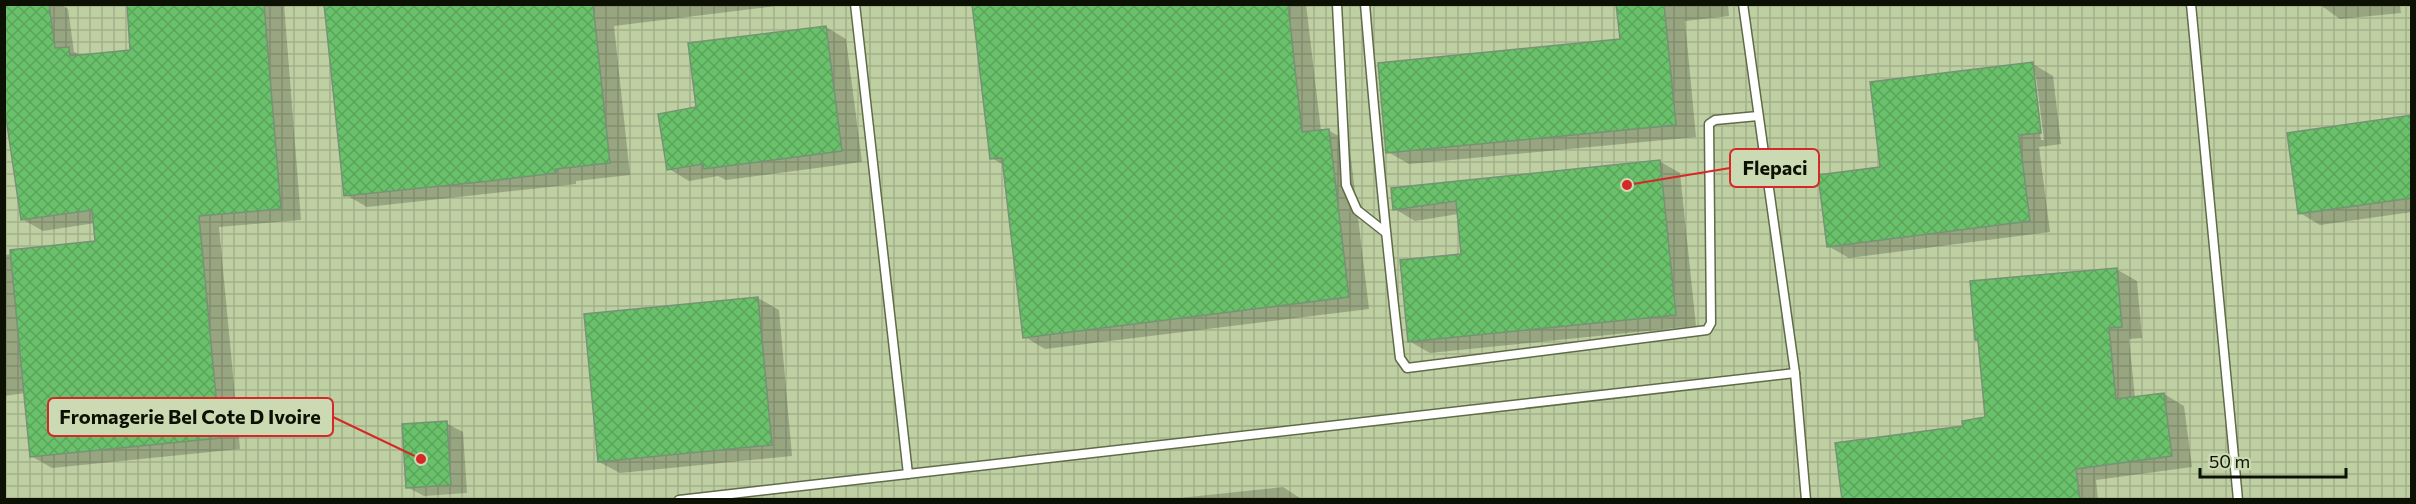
<svg xmlns="http://www.w3.org/2000/svg" width="2416" height="504" viewBox="0 0 2416 504" font-family="Commissioner,sans-serif">
  <style>
    .industrial { fill: url(#industrial-grid) }
    .shadow { fill: #0003; fill-rule: evenodd }
    .building { fill: url(#building-cross-hatch); stroke: #769375; stroke-width: 1.5 }
    .lines { fill: none; stroke-linecap: round; stroke-linejoin: round }
    .lane-casing { stroke: #5f6c48; stroke-width: 11 }
    .lane { stroke: #fff; stroke-width: 8 }
    .leader { fill: none; stroke: #d62828; stroke-width: 2 }
    .callout-dot { fill: #d62828; stroke: #cbdab2; stroke-width: 2 }
    .callout { fill: #cbdab2; stroke: #d62828; stroke-width: 2 }
    .callout-label { font-size: 20px; text-anchor: middle; font-weight: bold; fill: #0c1104 }
  </style>
  <defs>
    <pattern id="industrial-grid" width="8" height="8" patternUnits="userSpaceOnUse" patternTransform="scale(1.5)"><rect width="8" height="8" fill="#becfa2"/><path d="M0 4h8M4 0v8" fill="none" stroke="#a2b18a"/></pattern>
    <pattern id="building-cross-hatch" width="8" height="8" patternUnits="userSpaceOnUse" patternTransform="scale(1.5)"><rect width="8" height="8" fill="#6ac16b"/><path d="M0 0l8 8M0 8l8-8" fill="none" stroke="#5ba55b"/></pattern>
  </defs>
  <rect width="100%" height="100%" fill="#cbdab2"/>
  <!-- industrial -->
  <rect class="industrial" x="5" y="5" width="2406" height="494"/>
  <!-- shadow -->
  <g class="shadow">
    <path d="M4,4H60L68,9L74,52L83,56L132,51L128,4H284L301,220L219,227L240,449L52,468L31,456L25,393L4,396V255L97,243L95,223L43,231L22,219Z"/>
    <path d="M326,4H792L614,26L630,175L576,181V184L367,207L346,195Z"/>
    <path d="M974,4H1306L1321,131L1328,130L1349,142L1369,309L1045,349L1025,337L1005,166L992,158Z"/>
    <path d="M1618,4H1728L1729,16L1685,21L1696,137L1409,164L1388,152L1622,41Z"/>
    <path d="M2319,4H2402L2400,5L2401,13L2340,19Z"/>
    <path d="M826,27L846,39L862,162L726,180L718,176L689,181L669,169L698,108Z"/>
    <path d="M2033,64L2053,76L2061,144L2039,147L2050,232L1849,258L1828,246L1882,168ZM2033,76H2036L2044,140H2041Z"/>
    <path d="M2412,116V212L2320,225L2300,213Z"/>
    <path d="M1659,161L1680,173L1696,326L1430,353L1409,341L1462,255L1458,214L1415,221L1395,209Z"/>
    <path d="M2116,269L2137,281L2142,338L2129,339L2135,398L2164,394L2184,406L2192,467L2096,480L2098,500H1844L1964,427L1987,419L1979,341L1976,339Z"/>
    <path d="M758,298L779,310L792,456L620,473L599,462Z"/>
    <path d="M446,423L463,432L467,493L424,496L407,487Z"/>
    <path d="M1283,487L1303,500H1161Z"/>
  </g>
  <!-- building -->
  <g class="building">
    <path d="M4,4H49L55,48L69,47L70,56L130,50L127,4H264L281,209L199,216L220,438L30,457L10,250L95,241L92,210L21,220L4,104Z"/>
    <path d="M324,4H593L610,163L556,169V173L490,181L344,196Z"/>
    <path d="M972,4H1288L1302,132L1329,129L1349,297L1023,338L1002,158L990,159Z"/>
    <path d="M1616,4H1664L1676,125L1386,153L1378,63L1620,39Z"/>
    <path d="M826,26L842,151L704,169L703,164L667,170L658,114L696,107L688,43Z"/>
    <path d="M2033,62L2041,133L2019,135L2030,221L1827,247L1818,175L1880,167L1870,82Z"/>
    <path d="M2412,115V198L2298,214L2287,133Z"/>
    <path d="M1660,160L1676,315L1408,342L1400,260L1461,254L1456,201L1393,210L1391,188Z"/>
    <path d="M2117,268L2122,327L2109,328L2116,399L2164,393L2172,456L2076,469L2080,500H1842L1835,443L1963,426L1962,421L1985,417L1978,340H1975L1970,281Z"/>
    <path d="M758,297L772,445L598,462L584,314Z"/>
    <path d="M447,421L451,485L406,488L402,424Z"/>
  </g>
  <g class="lines">
    <!-- lane casing -->
    <g class="lane-casing">
      <g id="lane">
        <path d="M855,4L908,474"/>
        <path d="M1337,4L1346,185L1357,210L1385,232"/>
        <path d="M1365,4C1375,123 1386,240 1400,358L1407,368L1707,330L1711,323L1709,124L1715,120L1758,116"/>
        <path d="M1743,4L1795,373L1806,500"/>
        <path d="M2191,4L2238,500"/>
        <path d="M679,500L1795,373"/>
      </g>
    </g>
    <!-- lane -->
    <use href="#lane" class="lane"/>
  </g>
  <!-- callouts -->
  <path class="leader" d="M1627 185L1730 168M421 459L333 417"/>
  <g class="callout-dot">
    <circle cx="1627" cy="185" r="6"/>
    <circle cx="421" cy="459" r="6"/>
  </g>
  <g class="callout">
    <rect x="1730" y="149" width="89" height="38" rx="6"/>
    <rect x="48" y="398" width="285" height="38" rx="6"/>
  </g>
  <g class="callout-label">
    <text x="1775" y="175">Flepaci</text>
    <text x="190" y="424">Fromagerie Bel Cote D Ivoire</text>
  </g>
  <!-- border -->
  <rect width="2416" height="504" fill="none" stroke="#0c1104" stroke-width="12"/>
  <!-- scale -->
  <path d="M2200 468v9h146v-9" fill="none" stroke="#0c1104" stroke-width="3"/>
  <text x="2209" y="468" font-size="18" fill="#0c1104" stroke="#cbdab2" stroke-width="4.5" paint-order="stroke">50 m</text>
</svg>
